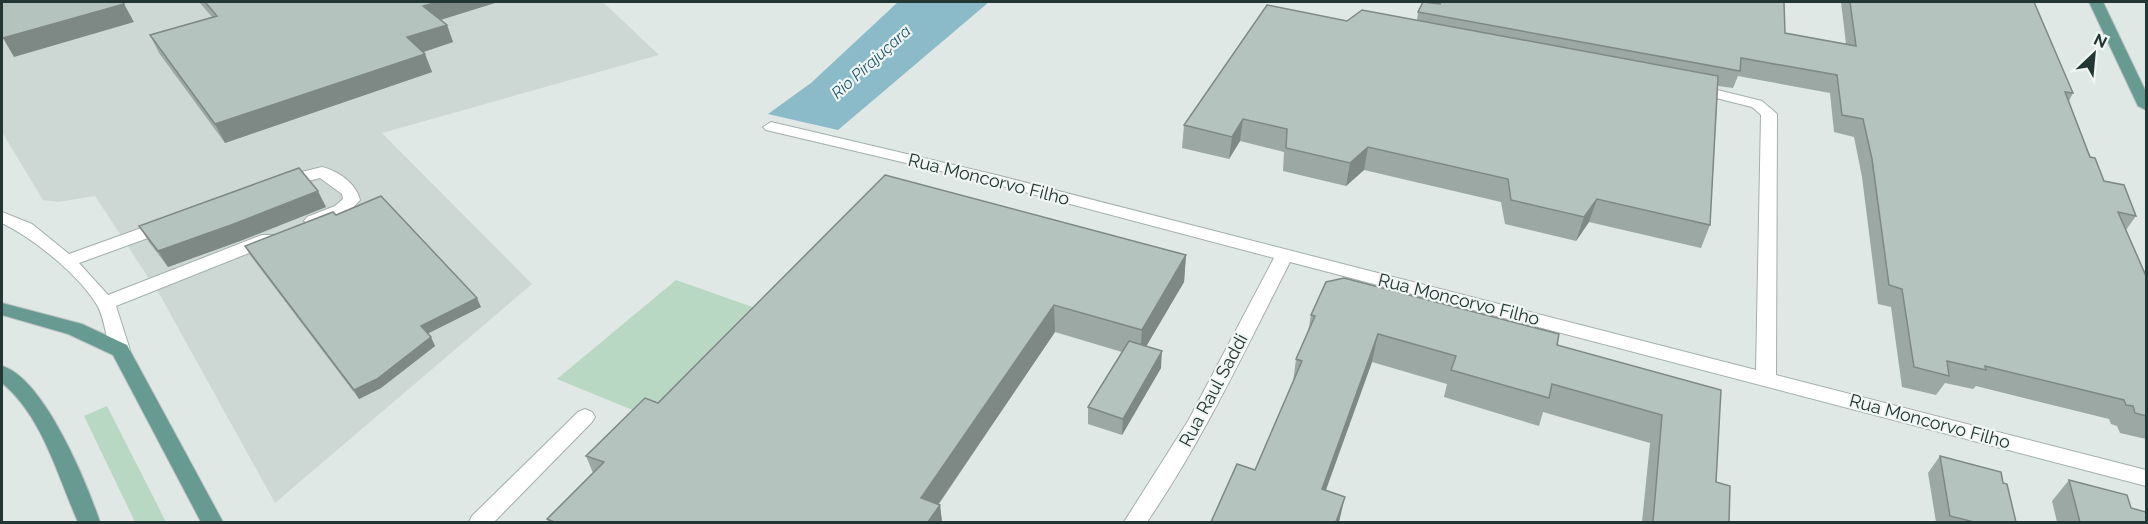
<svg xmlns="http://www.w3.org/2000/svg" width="2148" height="524" viewBox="0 0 2148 524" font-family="Raleway,sans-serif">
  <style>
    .built { fill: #cdd8d4 }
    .green { fill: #b9d8c4 }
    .water { fill: #8bbac9 }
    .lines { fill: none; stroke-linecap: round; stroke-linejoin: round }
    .minor-casing { stroke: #a3afac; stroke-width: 2 }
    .major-casing { stroke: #bdc3c2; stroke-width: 2 }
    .minor { fill: #fff; fill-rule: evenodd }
    .major { fill: #679a91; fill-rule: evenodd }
    .wall { fill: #9ba8a3 }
    .shaded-wall { fill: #7e8885 }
    .building { fill: #b4c3be; stroke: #7e8885; stroke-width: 1.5 }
    .labels { text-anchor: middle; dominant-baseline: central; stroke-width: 4.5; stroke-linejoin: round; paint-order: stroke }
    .far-water-label { font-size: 16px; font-style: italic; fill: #22596c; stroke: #eff6f3 }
    .street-label { font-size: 18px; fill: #223633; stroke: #eff6f3 }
  </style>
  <rect width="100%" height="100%" fill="#dfe8e5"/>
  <!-- built -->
  <path class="built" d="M2,2H603L659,55L382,133L532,284L275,503L161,297L95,196L58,202L43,200L2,132Z"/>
  <!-- green -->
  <g class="green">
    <path d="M676,280L761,310L647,416L557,379Z"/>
    <path d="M107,406L166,522H135L84,416Z"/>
  </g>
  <!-- water -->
  <path class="water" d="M898,2H989L838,130L768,114L811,83Z"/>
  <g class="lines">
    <!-- minor casing -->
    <g class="minor-casing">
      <g id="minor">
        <path d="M1693,84L1762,101L1777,114L1776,375L2146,470V486L1290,262C1245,350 1203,440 1147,522H1124L1188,421L1274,258L987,182L766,130L763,127L771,122L996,175L1756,370L1761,115L1752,107L1688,91L1686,88L1688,85Z"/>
        <path d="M322,167C338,171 356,183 360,200L347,214L313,226L304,221L307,217L335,206L343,199L342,194L320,178L283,187L275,182L277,178Z"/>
        <path d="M2,212L32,224L69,254L158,222H170L173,226L170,230L79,263L108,295L262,235H274L277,239L274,243L116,306L130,350L127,355H113L110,350C106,336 104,317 97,305C78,274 33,238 2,223Z"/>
        <path d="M585,409L592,412L595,417L592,422L494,522H469L472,516L578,412Z"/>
      </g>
    </g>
    <!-- major casing -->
    <g class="major-casing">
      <g id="major">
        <path d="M2089,2H2103L2146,92V110L2138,106Z"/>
        <path d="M2,303L82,324L127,345L223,522H201L113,355L68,334L2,315Z"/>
        <path d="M2,366C44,378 87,483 100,522H78C57,475 43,417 2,383Z"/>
      </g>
    </g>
    <!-- minor -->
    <use href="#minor" class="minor"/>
    <!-- major -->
    <use href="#major" class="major"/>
  </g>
  <!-- wall -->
  <g class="wall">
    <path d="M199,2H498L441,20L447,25L453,42L424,52L432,72L225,143L159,53L150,35L212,17Z"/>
    <path d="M1841,2H2034L2073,93L2069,101L2090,157L2104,181L2136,216L2126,230L2146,276V439L2120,433L2117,426L2111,424L2109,419L1976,386L1973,389L1945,383L1936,395L1902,387L1891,307L1878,304L1862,177L1854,137L1834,132L1830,93L1738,76L1733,88L1718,86L1710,225L1701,248L1589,222L1576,241L1505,224L1501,202L1364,170L1346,186L1283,171L1284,152L1240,141L1229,159L1182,148L1184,125L1347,21L1417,20L1418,12L1440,4L1785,33L1846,44Z"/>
    <path d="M326,207L240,241L168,267L149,242L139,226Z"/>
    <path d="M336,215L481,307L428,333L435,346L381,388L359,399L250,255L245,246Z"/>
    <path d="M1186,255L1184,282L1146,346L1161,368L1122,435L1088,424V407L1122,352L1055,332L939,504L940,505L942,522H548L547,519L593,473L586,456L658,403Z"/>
    <path d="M1311,315L1557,345L1721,390L1716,482L1729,522H1642L1650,443L1543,412L1539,426L1444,397L1447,384L1372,362L1326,490L1255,470L1293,382L1296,359L1308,332Z"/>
    <path d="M1940,456L2003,483L2016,522H1936L1928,473Z"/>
    <path d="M2069,480L2131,508L2146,522H2057L2052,501Z"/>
  </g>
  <!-- shaded-wall -->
  <g class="shaded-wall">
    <path d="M437,2H498L430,23L423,6Z"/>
    <path d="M124,4L134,22L14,57L3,38Z"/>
    <path d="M447,25L453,42L414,55L407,37Z"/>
    <path d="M425,54L432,72L225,143L215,124Z"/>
    <path d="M1243,119L1240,141L1229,159L1232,137Z"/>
    <path d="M1368,147L1364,170L1346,186L1350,163Z"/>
    <path d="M318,191L326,207L240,241L168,267L158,251Z"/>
    <path d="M1597,199L1589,222L1576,241L1584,217Z"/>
    <path d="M1186,255L1184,282L1140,357L1142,330Z"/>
    <path d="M477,298L481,307L425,335L421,326Z"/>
    <path d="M1054,305L1055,332L926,522L921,498Z"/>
    <path d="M1378,334L1372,362L1316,517L1322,489Z"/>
    <path d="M431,337L435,346L381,388L359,399L354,390Z"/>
    <path d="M1162,351L1161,368L1122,435L1123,419Z"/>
    <path d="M1345,497L1339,522H1336Z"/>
    <path d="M940,505L942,522H928Z"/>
  </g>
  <!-- building -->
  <g class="building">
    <path d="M2,2H122L124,4L3,38L2,37Z"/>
    <path d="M205,2H437L423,6L447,25L407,37L425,54L215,124L150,35L217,16Z"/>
    <path d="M1423,2L1440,4L1441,2H1784L1785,33L1856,46L1850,2H2034L2073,93L2065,92L2090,157L2095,158L2104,181L2124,185L2136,216L2118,212L2146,276V416L2135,413L2133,406L2126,405L2124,400L1985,366L1986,370L1947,361L1949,376L1914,367L1902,289L1889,285L1872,159L1863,119L1842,115L1837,75L1741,58L1740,71L1418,12Z"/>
    <path d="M1267,5L1347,21L1362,10L1718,76L1710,225L1597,199L1584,217L1511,200L1508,179L1368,147L1350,163L1286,148L1287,129L1243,119L1232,137L1184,125Z"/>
    <path d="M299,168L318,191L231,225L158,251L139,226Z"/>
    <path d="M885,175L1186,255L1142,330L1054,305L921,498L940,505L928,522H554L547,519L604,462L586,456L645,398L658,403Z"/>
    <path d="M381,196L477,298L421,326L431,337L377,379L354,390L245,246L333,212L336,215Z"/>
    <path d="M1344,278L1559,334L1557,345L1721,390L1716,482L1730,486L1729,522H1653L1662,415L1552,384L1549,398L1451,370L1456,356L1378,334L1322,489L1345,497L1336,522H1211L1237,464L1255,470L1302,361L1296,359L1315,316L1311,315L1326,282Z"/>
    <path d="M1129,341L1162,351L1123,419L1088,407Z"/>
    <path d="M1940,456L2001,472L2003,483L2007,484L2016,522H1974L1950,516Z"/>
    <path d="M2069,480L2127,495L2131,508L2146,512V522H2080Z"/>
  </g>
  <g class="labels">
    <!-- far-water labels -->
    <g class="far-water-label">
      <text transform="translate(871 62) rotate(-42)">Rio Pirajuçara</text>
    </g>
    <!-- street labels -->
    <g class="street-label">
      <text transform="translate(989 179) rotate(14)">Rua Moncorvo Filho</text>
      <text transform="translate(1459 299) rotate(14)">Rua Moncorvo Filho</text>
      <text transform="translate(1213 390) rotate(-62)">Rua Raul Saddi</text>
      <text transform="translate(1930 421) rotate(15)">Rua Moncorvo Filho</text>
    </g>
  </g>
  <!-- border -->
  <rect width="2148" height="524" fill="none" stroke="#223633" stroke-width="6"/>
  <!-- north arrow -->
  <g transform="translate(2094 54) rotate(26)" stroke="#eff6f3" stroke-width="4.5" paint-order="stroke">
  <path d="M0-4.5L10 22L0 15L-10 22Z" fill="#223633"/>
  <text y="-9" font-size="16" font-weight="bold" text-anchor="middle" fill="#223633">N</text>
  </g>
</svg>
